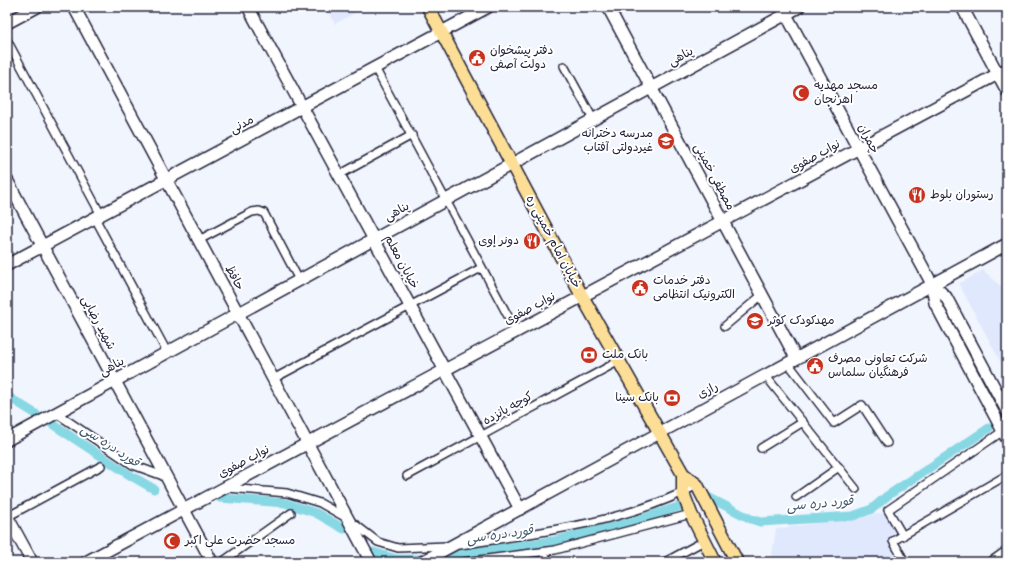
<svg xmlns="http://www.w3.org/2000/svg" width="1014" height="569" viewBox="0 0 1014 569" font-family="Mynerve,'Playpen Sans Arabic',sans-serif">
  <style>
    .built { fill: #e0e8fd }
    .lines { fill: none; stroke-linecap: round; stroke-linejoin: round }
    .canal { stroke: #88d8e4; stroke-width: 9 }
    .street-casing { stroke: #22223b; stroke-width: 10 }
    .secondary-casing { stroke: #22223b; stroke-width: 14 }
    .primary-casing { stroke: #22223b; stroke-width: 15 }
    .street { stroke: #fff; stroke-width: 7 }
    .secondary { stroke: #fff; stroke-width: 11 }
    .primary { stroke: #fcde96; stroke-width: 12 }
    .labels { text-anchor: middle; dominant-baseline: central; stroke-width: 4; stroke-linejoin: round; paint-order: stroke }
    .poi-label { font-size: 12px; fill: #22223b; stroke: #fff; text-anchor: start }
    .street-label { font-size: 12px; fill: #22223b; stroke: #fff }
    .water-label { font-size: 13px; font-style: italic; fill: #41596e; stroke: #fff }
  </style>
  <rect width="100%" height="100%" fill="#f1f5fe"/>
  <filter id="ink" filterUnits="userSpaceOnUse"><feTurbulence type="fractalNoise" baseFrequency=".025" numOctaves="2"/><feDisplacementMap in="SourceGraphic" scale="8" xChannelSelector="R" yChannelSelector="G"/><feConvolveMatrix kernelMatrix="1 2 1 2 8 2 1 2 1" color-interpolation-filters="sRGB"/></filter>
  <g filter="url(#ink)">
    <!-- built -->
    <g class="built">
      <path d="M326,7H365L335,24Z"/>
      <path d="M983,270L1007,292V374L959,284Z"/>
      <path d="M884,513L898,536L890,540L898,556L887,562H776L772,554L776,529Z"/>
    </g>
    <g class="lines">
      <!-- canal -->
      <g class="canal">
        <path d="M7,396L36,414"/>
        <path d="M52,424L128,474L154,489"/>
        <path d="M706,496L751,519L760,522L853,516L872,509L887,496L989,428"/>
        <path d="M220,498L285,503L316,513L344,529"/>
        <path d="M373,552L396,559H421"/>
        <path d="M440,556L553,541L631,522L678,507"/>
      </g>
      <!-- street casing -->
      <g class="street-casing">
        <g id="street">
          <path d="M7,40L101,215"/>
          <path d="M564,66L593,119"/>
          <path d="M375,68L516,331"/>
          <path d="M339,175L412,135"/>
          <path d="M95,218L167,352"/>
          <path d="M199,240L252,212L259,211L264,213L299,280"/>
          <path d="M725,326L762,295"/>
          <path d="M788,363L834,423L862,405L887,443"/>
          <path d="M765,375L856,489"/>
          <path d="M273,379L481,268"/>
          <path d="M56,413L133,465L166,477"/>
          <path d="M761,448L803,422"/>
          <path d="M407,476L619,361"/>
          <path d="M227,488L287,493L320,503L348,519L378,542L398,548L447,546"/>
          <path d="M796,497L839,467"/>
          <path d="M7,517L101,466"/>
          <path d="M903,536L888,510L1003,431"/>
          <path d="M460,545C535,533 630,522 697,485"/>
          <path d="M543,552L549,562"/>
          <path d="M222,562L291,513"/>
          <path d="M464,562L555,550L691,514"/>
          <path d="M665,562L704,541"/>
          <path d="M905,562L893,541L1007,475"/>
          <path d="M990,562L1007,550"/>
        </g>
      </g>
      <!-- secondary casing -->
      <g class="secondary-casing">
        <g id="secondary">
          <path d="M74,7L371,562"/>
          <path d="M248,7L520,509"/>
          <path d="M608,7L796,358"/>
          <path d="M782,7L932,284L935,303L1007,439"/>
          <path d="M962,7L1007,91"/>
          <path d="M7,23L37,7"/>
          <path d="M7,180L212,562"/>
          <path d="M7,265L488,7"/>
          <path d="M932,284L946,297L1007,411"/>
          <path d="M7,440L799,7"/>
          <path d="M7,516L32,562"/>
          <path d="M86,562L1007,69"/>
          <path d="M422,562L1007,244"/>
        </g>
      </g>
      <!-- primary casing -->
      <g class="primary-casing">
        <g id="primary">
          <path d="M428,7L582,296L683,474L697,485L737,562"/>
          <path d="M683,474V493L691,514L715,562"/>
        </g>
      </g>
      <!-- street -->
      <use href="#street" class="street"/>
      <!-- secondary -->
      <use href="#secondary" class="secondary"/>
      <!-- primary -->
      <use href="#primary" class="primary"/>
    </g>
  </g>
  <!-- icons -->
  <defs>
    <g id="civic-disc" transform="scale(0.9)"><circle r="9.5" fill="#c8321e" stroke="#fff"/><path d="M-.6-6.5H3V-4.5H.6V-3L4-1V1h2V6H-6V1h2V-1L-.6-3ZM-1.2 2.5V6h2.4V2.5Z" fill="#fff"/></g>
    <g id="mosque-disc" transform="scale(0.9)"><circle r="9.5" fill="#c8321e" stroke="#fff"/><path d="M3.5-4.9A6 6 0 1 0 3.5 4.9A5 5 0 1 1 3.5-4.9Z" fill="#fff"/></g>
    <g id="school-disc" transform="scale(0.9)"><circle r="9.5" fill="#c8321e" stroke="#fff"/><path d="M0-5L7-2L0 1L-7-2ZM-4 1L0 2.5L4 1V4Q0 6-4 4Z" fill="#fff"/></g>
    <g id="restaurant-disc" transform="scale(0.9)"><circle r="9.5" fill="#c8321e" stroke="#fff"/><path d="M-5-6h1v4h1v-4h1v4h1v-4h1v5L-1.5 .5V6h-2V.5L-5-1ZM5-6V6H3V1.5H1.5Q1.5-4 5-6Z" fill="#fff"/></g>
    <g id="bank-disc" transform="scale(0.9)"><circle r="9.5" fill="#c8321e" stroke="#fff"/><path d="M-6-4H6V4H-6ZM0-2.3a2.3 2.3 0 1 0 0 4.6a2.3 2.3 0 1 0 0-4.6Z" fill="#fff"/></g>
  </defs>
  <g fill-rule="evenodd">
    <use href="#civic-disc" x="477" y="58"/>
    <use href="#mosque-disc" x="801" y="93"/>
    <use href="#school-disc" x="666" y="141"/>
    <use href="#restaurant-disc" x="917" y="195"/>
    <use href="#restaurant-disc" x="532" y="241"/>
    <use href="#civic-disc" x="640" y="288"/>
    <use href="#school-disc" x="755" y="321"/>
    <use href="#bank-disc" x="589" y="355"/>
    <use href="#civic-disc" x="815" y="366"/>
    <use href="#bank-disc" x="672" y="398"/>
    <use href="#mosque-disc" x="172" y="541"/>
  </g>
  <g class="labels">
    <!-- poi labels -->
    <g class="poi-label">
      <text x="490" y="51">دفتر پیشخوان<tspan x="490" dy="14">دولت آصفی</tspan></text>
      <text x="814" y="86">مسجد مهدیه<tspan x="814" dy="14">اهرنجان</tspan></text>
      <text x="653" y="134" text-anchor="end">مدرسه دخترانه<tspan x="653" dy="14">غیردولتی آفتاب</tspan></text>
      <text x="930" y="195">رستوران بلوط</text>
      <text x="519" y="241" text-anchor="end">دونر إوی</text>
      <text x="653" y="281">دفتر خدمات<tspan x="653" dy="14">الکترونیک انتظامی</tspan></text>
      <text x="768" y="321">مهدکودک کوثر</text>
      <text x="602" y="355">بانک ملت</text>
      <text x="828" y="359">شرکت تعاونی مصرف<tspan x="828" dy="14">فرهنگیان سلماس</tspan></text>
      <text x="659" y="398" text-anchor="end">بانک سینا</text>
      <text x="185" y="541">مسجد حضرت علی اکبر</text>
    </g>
    <!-- street labels -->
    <g class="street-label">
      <text transform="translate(681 57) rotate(-29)">پناهی</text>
      <text transform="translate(242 125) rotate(-28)">مدنی</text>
      <text transform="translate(868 139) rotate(62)">چمران</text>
      <text transform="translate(815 157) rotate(-29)">نواب صفوی</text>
      <text transform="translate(714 177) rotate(62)">مصطفی خمینی</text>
      <text transform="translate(397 212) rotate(-29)">پناهی</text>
      <text transform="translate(553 242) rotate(62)">خیابان امام خمینی ره</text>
      <text transform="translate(401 262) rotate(62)">خیابان معلم</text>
      <text transform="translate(234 278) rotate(62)">حافظ</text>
      <text transform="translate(530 309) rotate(-28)">نواب صفوی</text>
      <text transform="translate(98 323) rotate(62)">شهید رضایی</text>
      <text transform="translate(112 367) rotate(-29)">پناهی</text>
      <text transform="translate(708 391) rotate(-28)">رازی</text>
      <text transform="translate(508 409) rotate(-29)">کوچه پانزده</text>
      <text transform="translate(244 462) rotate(-28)">نواب صفوی</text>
    </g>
    <!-- water labels -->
    <g class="water-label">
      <text transform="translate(110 446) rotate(33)">قورد دره سی</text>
      <text transform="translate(820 504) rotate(-5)">قورد دره سی</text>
      <text transform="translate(500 535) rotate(-8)">قورد دره سی</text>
    </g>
  </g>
  <!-- margin -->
  <rect width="1014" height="569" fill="none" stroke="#fff" stroke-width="24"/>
  <rect x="12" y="12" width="990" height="545" fill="none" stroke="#22223b" stroke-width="1.5" filter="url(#ink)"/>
</svg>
